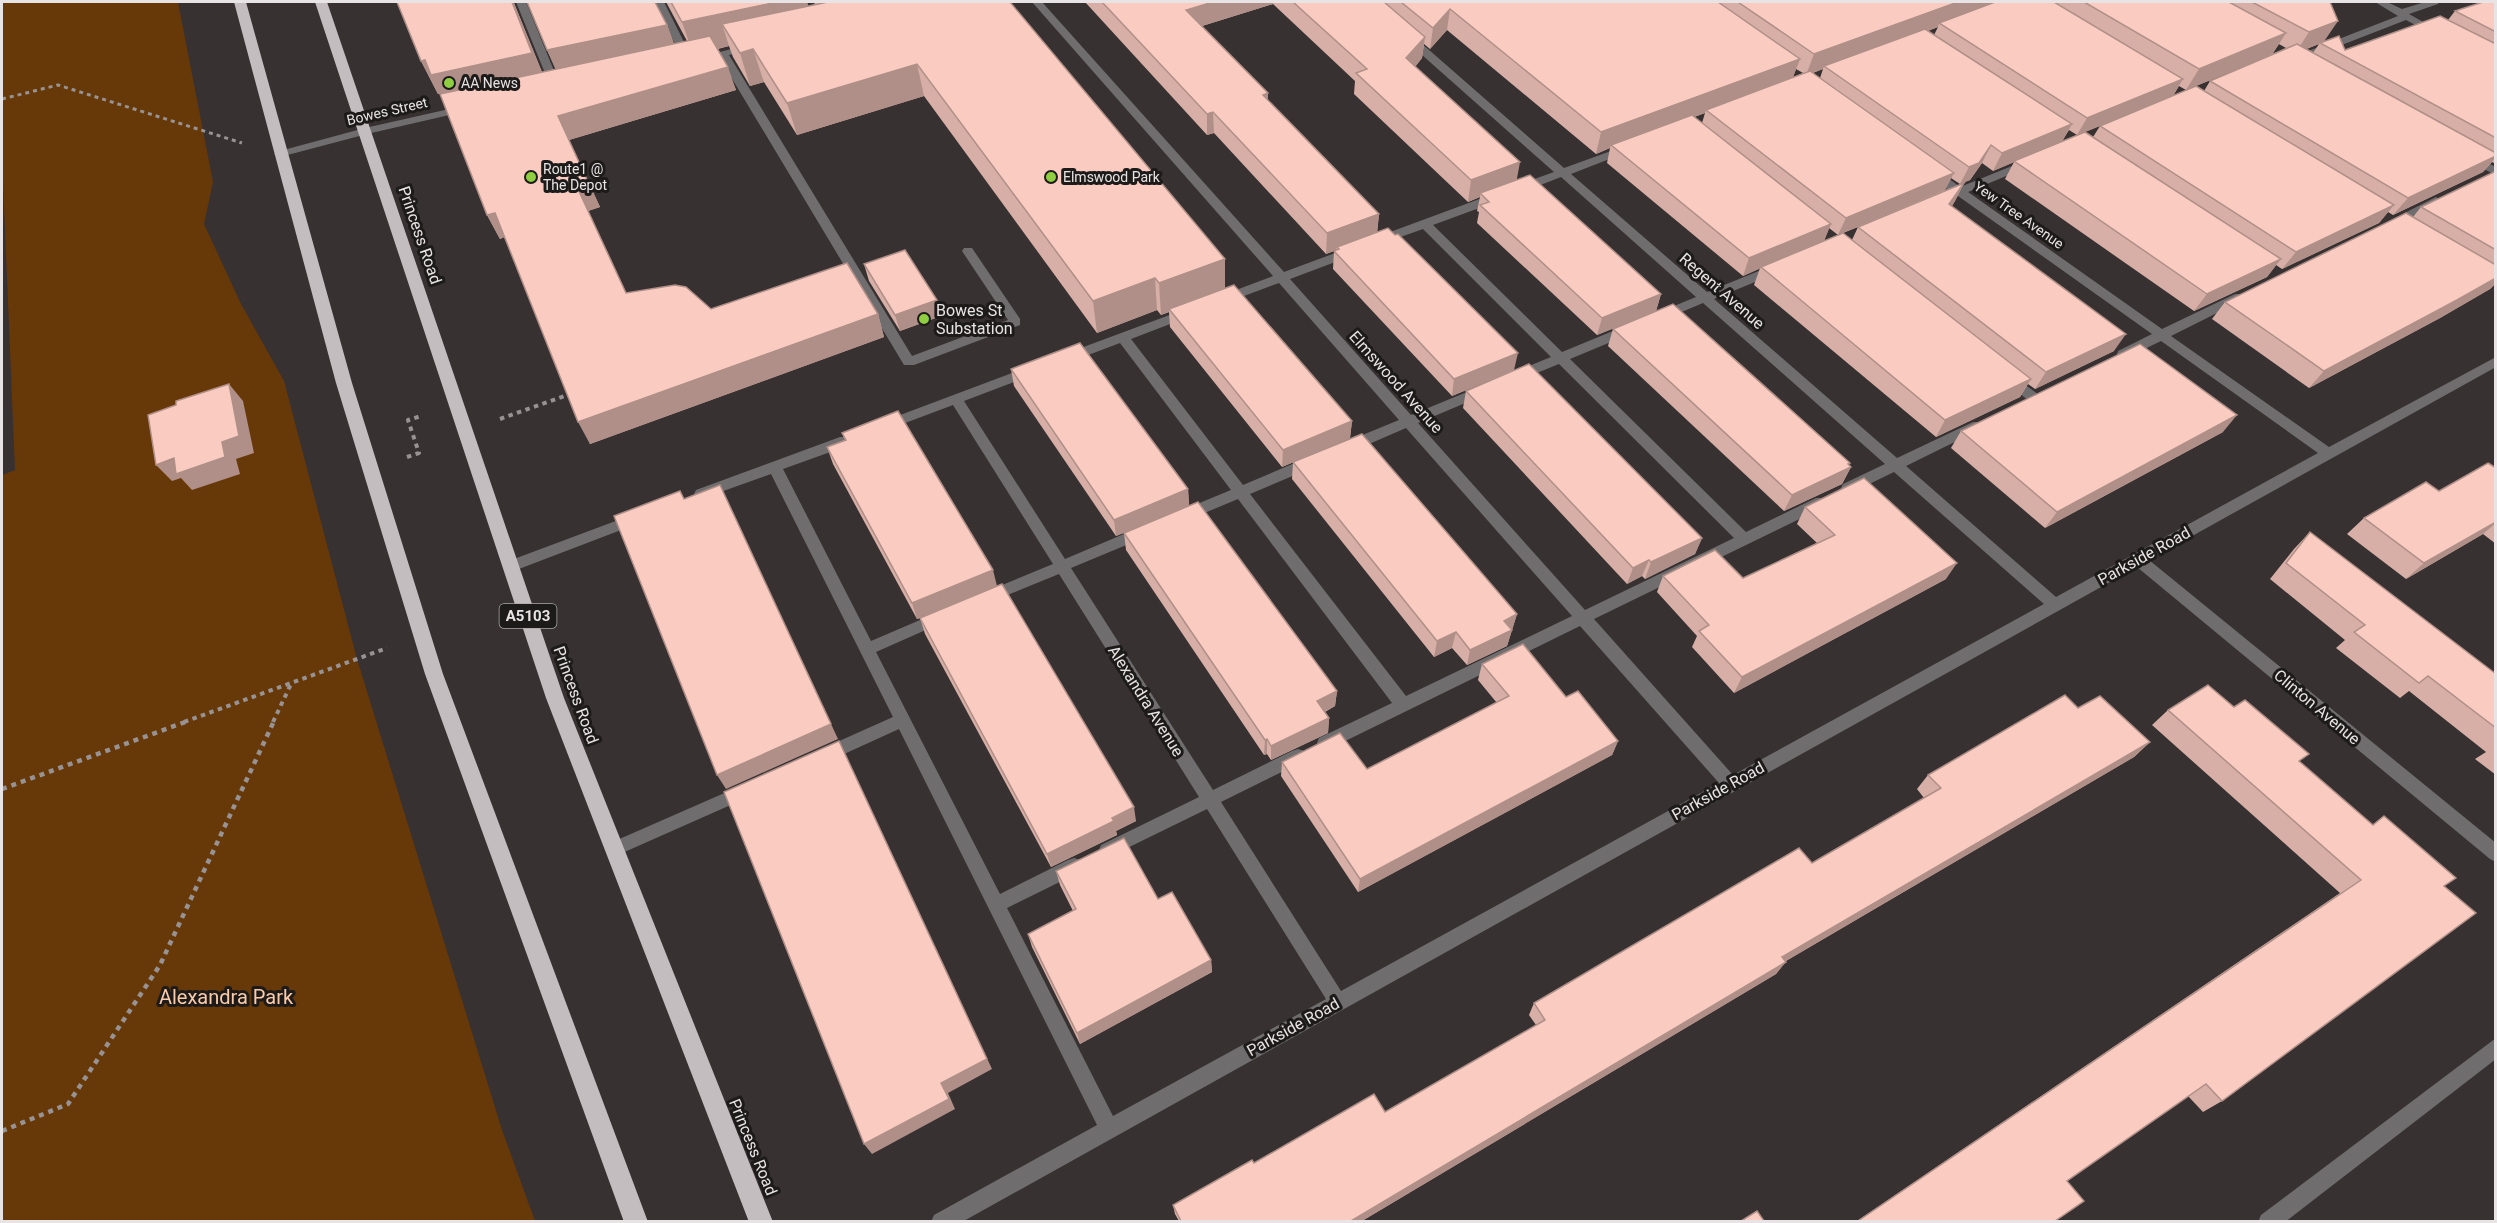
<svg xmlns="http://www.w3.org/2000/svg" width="2497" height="1223" viewBox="0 0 2497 1223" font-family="Roboto,sans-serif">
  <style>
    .green { fill: #673808 }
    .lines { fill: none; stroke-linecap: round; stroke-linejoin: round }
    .path-far2 { stroke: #979293; stroke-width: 3; stroke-dasharray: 4 4; stroke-linecap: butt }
    .path-far1 { stroke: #979293; stroke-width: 4; stroke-dasharray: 4.5 4.5; stroke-linecap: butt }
    .path { stroke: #979293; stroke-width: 4.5; stroke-dasharray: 5 5; stroke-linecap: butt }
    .minor { fill: #706d6f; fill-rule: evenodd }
    .highway { fill: #c4bdc0; fill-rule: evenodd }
    .wall { fill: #d7afa6; fill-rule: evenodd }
    .shaded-wall { fill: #af8f87 }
    .building { fill: #faccc1; stroke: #af8f87; stroke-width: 1.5 }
    .poi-dot { fill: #8fcd41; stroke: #1d1a1a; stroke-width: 2 }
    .labels { text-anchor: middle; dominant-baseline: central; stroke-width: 6; stroke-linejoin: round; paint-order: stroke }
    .far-poi-label { font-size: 14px; fill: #e8e4e5; stroke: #1d1a1a; text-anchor: start }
    .far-street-label { font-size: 14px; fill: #e8e4e5; stroke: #1d1a1a }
    .shield { fill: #1d1a1a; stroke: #aba7a8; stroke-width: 1.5 }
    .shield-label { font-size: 15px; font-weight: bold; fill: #e8e4e5 }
    .street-label { font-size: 16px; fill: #e8e4e5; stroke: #1d1a1a }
    .poi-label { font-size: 16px; fill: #e8e4e5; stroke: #1d1a1a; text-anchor: start }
    .near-park-label { font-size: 20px; fill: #fccba8; stroke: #1d1a1a }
  </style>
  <rect width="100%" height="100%" fill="#373132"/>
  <!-- green -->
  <path class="green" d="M2,2H178L213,182L204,224L241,304L284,381L357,659L502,1130L535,1221H2V475L15,470L2,158Z"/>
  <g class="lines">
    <!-- path-far2 -->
    <path class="path-far2" d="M2,99L58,85L242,143"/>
    <!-- path-far1 -->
    <g class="path-far1">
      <path d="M500,419L570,394"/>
      <path d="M407,457L419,453L408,420L421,416"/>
      <path d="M184,722L387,648"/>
      <path d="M273,722L291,684"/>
    </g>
    <!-- path -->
    <g class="path">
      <path d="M2,789L188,721"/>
      <path d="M2,1131L68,1104L160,965L274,721"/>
    </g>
    <!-- minor -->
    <g class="minor">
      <path d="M516,2H526L561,88L560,90L551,88Z"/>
      <path d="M654,2H664L693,60L692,62L683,60Z"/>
      <path d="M1032,2H1042L1284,272L1346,249H1354V255L1290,279L1411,415L1479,387H1489L1491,390L1489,393L1418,423L1585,610L1734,538L1559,364L1522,379H1512L1510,376L1512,373L1551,357L1423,229L1378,245L1374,244V238L1493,194H1501V200L1433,225L1562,352L1625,326H1635V332L1570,359L1746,532L1816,498H1826L1828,502L1826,506L1594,619L1733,775L2044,604L1894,472L1853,492H1843L1841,488L1843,484L1885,464L1703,303L1665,319H1657V313L1696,297L1561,177L1523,192H1515V186L1554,172L1404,39V35H1412L1564,168L1622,147H1630V151L1571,174L1707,292L1771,266H1779V272L1714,299L1897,458L1973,422H1983L1985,425L1983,428L1906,466L2056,597L2318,453L2161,341L2128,357H2118L2117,354L2118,351L2152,334L1958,196L1943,202L1939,201V195L1950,191L1928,175V169H1936L1960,187L2022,162H2030V166L1968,192L2162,329L2235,294H2243V300L2171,336L2329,447L2496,357V367L2149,560L2496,843V862L2490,859L2137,567L962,1222H931L934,1215L1097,1125L899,729L831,760L825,762L819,760L817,755L819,750L893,717L771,474L701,499L696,498L694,494L696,490L840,437H850L852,441L850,445L783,469L871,641L941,611L946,613L949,617L946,621L876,652L1000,894L1068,860L1074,858L1080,860L1083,866L1080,872L1007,908L1113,1116L1326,999L1207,809L1113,855L1107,858L1101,855L1099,850L1101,845L1199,797L1059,574L993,601H983L981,597L983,593L1053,564L953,405L884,431L879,429L877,426L879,423L1025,368H1035L1037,371L1035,374L964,401L1065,559L1138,528H1148L1150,532L1148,536L1071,568L1213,790L1292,751L1298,749L1304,751L1306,756L1304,761L1221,802L1341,991L1719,783L1580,626L1331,748L1325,750L1319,748L1317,743L1319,738L1392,703L1238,499L1190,519H1180L1178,515L1180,511L1231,490L1120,343L1067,363L1062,361L1061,358L1062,355L1183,310H1191V316L1131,339L1243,485L1304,459H1314L1316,463L1314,467L1250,494L1406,696L1572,616L1406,428L1353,451H1343L1341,447L1343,443L1399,420L1279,283L1228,302H1220V296L1273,276Z"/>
      <path d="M2375,2H2387L2402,9L2425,2H2439L2438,4L2409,14L2443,33L2434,35L2406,20L2298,62H2290V58L2398,16Z"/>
      <path d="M751,44L756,47L755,49L729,55L912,356L1008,320L962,251L964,248H972L1020,319V325L914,365H904L719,57L701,61L696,58Z"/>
      <path d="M467,105L473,108L471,110L367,134L280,157L274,154L276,152L365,128Z"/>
      <path d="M2469,154L2496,167V175L2465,160L2463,158Z"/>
      <path d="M2436,197L2442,201L2440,204L2397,225H2389L2387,222Z"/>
      <path d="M2009,373L2039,395L2041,398L2039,401H2029L2004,381L2002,378L2004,375Z"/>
      <path d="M637,513L642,514L644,518L642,522L511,572L506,570L504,566L506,562Z"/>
      <path d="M745,784L751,786L753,791L751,796L620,854L614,857L608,854L606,849L608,844Z"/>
      <path d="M2496,1038V1059L2285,1222H2258L2261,1215Z"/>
    </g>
    <!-- highway -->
    <g class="highway">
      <path d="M234,2H246L352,383L443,674L648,1222H624L425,674L336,383Z"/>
      <path d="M315,2H327L564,698L773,1222H749L546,698Z"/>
    </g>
  </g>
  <!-- wall -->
  <g class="wall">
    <path d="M666,2H807L808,6L815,4L813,2H1010L1225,288L1352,421L1350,438L1282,467L1170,327L1169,312L1161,315L1157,310L1097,333L924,96L797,135L764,82L750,86L733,57L729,46L718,49L736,90L569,140L600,207L588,211L626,293L711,309L878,314L884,337L590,444L504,237L500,239L487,215L441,94V93L438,94L421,61L514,3L542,72L556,69L547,50L667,25L674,44L687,41Z"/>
    <path d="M1085,2H2330L2324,41L2345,50L2448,20L2455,11L2496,2V164L2492,162L2483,172L2393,215L2388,212L2379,223L2282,269L2276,265L2267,277L2194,311L2005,179L2014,162L1993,171L1982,163L1970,180L1960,184L1951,178L1945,190L1964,183L1955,201L1952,206L2114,351L2035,389L2028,384L2020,397L1936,437L1754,285L1760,268L1743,276L1607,163L1610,148L1596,154L1447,30L1430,49L1424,44L1422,58L1415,67L1517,180L1661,294L1656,311L1597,335L1477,223L1479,212L1477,211L1480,197L1468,202L1354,94L1355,81L1273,4L1202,26L1268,100L1379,214L1377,232L1514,370L1702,538L1695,554L1645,579L1642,576L1627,584L1463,408L1466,391L1507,373L1452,396L1333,269L1334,251L1326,254L1214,133L1207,135ZM1938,27L1934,35L1928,31ZM2279,44L2286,48L2272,54ZM2319,44L2313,53L2306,49ZM2244,66L2210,81L2204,91L2196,86ZM1796,69L1803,73L1793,77ZM1823,69L1820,78L1813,73ZM2179,86L2186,90L2173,96ZM1705,113L1702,123L1694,117ZM2100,126L2093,137L2085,132ZM2069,130L2077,135L2062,141ZM1858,227L1852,240L1843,233ZM1829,228L1838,235L1824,241Z"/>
    <path d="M2496,171V283L2490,289L2440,318L2309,388L2212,319L2225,302L2413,217L2421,207Z"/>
    <path d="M864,264L937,300L941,316L900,331L869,281Z"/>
    <path d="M1613,329L1851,467L1842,484L1784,511L1608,346Z"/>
    <path d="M1011,369L1188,489L1189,506L1116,536L1014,386Z"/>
    <path d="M1961,431L2223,432L2045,528L1951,448Z"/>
    <path d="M842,433L997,586L1136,821L1116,831L1117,835L1051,867L925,634L920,618L917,619L833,464L827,447L845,440Z"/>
    <path d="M1293,462L1517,614L1507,646L1467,665L1452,648L1434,657L1292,479Z"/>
    <path d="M2496,468V544L2483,534L2406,579L2347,534L2364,518L2439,491Z"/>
    <path d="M1805,507L1946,579L1734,693L1692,647L1697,636L1657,592L1663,576L1743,578L1817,543L1797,524Z"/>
    <path d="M2310,532L2496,674V775L2475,759L2486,752L2409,691L2400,698L2336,648L2345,640L2270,579L2294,549Z"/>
    <path d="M1124,533L1337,691L1335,706L1325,712L1329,718L1328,733L1271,760L1267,754L1264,755L1126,550Z"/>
    <path d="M1482,664L1566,697L1618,741L1612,755L1358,892L1281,776L1282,762L1367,769L1497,703L1478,680Z"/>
    <path d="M2234,707L2299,761L2372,825L2384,816L2444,886L2222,1101L2203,1112L2188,1096L2067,1181L2055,1221H1857L2340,893L2152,725L2168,710Z"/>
    <path d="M2078,708L2150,742L2134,757L1786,961L1776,974L1362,1221H1179L1175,1214L1173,1205L1254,1163L1385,1112L1536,1025L1529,1015L1534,1003L1812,863L1924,798L1917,789L1928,775Z"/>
    <path d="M1056,871L1158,899L1211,960L1212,972L1080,1044L1032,947L1028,934L1073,911L1060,885Z"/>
  </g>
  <!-- shaded-wall -->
  <g class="shaded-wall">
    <path d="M512,2H515L514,3L547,85L448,107L441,93L438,94L421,61L425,60Z"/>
    <path d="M777,2H807L814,27L722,24L729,46L693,54L682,22Z"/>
    <path d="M1213,2H1273V4L1186,31V10Z"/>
    <path d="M1958,2H2006L1939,23L1938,27L1827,68L1824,66L1823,69L1806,75L1814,54Z"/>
    <path d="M1450,9L1447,30L1430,49L1433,28Z"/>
    <path d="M2338,21L2323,43H2320L2319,44L2295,54L2309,32Z"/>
    <path d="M667,25L679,57L561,82L547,50Z"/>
    <path d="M2286,33L2272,55L2186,90L2199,69Z"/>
    <path d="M1425,37L1422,58L1404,80L1406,58Z"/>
    <path d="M753,49L764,82L750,86L740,53Z"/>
    <path d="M1800,59L1792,80L1706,110L1705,113L1614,147L1611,145L1610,148L1596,154L1601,132Z"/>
    <path d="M917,64L924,96L797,135L787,103Z"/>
    <path d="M728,67L736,90L569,140L600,207L588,211L577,187L558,116Z"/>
    <path d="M2183,79L2172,97L2077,135L2087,118Z"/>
    <path d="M1268,93V115L1263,95Z"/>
    <path d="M1213,112L1214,133L1207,135V114Z"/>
    <path d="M2072,124L2062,142L1993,171L2002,153Z"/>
    <path d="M1991,145L1982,163L1970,180L1960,184L1969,167Z"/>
    <path d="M2496,156V157L2483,172L2393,215L2408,198Z"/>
    <path d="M1520,162L1516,184L1480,193V197L1468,202L1471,180Z"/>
    <path d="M1954,173L1945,190L1838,235L1846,218Z"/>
    <path d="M1964,183L1955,201L1940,221L1949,204Z"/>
    <path d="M2394,205L2379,223L2282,269L2296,252Z"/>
    <path d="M495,213L507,236L500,239L487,215Z"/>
    <path d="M1379,214L1377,235L1337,247L1336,250L1326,254L1327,233Z"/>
    <path d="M1831,224L1824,241L1743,276L1749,258Z"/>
    <path d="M1225,259V291L1169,309V312L1161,315L1159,283Z"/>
    <path d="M2281,259L2267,277L2194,311L2207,294Z"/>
    <path d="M1155,278L1157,310L1097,333L1093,301Z"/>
    <path d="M2496,278V283L2490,289L2440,318L2309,388L2324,371Z"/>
    <path d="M1661,294L1656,311L1597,335L1602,318Z"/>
    <path d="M937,300L941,316L900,331L895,315Z"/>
    <path d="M878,314L884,337L590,444L578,422Z"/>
    <path d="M2126,334L2114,351L2035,389L2046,372Z"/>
    <path d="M1518,353L1514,370L1452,396L1454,379Z"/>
    <path d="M2031,379L2020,397L1936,437L1945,420Z"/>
    <path d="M229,384L243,401L254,453L236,459L240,474L192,490L181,478L172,481L156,465L222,442Z"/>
    <path d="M2237,415L2223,432L2045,528L2057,512Z"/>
    <path d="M1352,421L1350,438L1282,467L1283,450Z"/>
    <path d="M1850,463L1848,468L1851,467L1842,484L1784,511L1792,495Z"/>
    <path d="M720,485L838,739L726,789L717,775Z"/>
    <path d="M1188,489L1189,506L1116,536L1114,520Z"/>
    <path d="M2496,522V523L2483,534L2406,579L2424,563Z"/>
    <path d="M1702,538L1695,554L1645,579L1651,562Z"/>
    <path d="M1649,560L1642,576L1627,584L1633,568Z"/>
    <path d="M1957,563L1946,579L1734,693L1742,677Z"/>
    <path d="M993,570L997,586L917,619L912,603Z"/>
    <path d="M1517,614L1507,646L1467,665L1470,650L1504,621Z"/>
    <path d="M1456,632L1452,648L1434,657L1437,641Z"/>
    <path d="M1337,691L1335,706L1316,716L1317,701Z"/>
    <path d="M1329,718L1328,733L1271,760V746Z"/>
    <path d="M1267,739V754L1264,755L1265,740Z"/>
    <path d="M839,741L992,1069L948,1093L955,1109L872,1154L864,1144L941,1083Z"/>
    <path d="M1618,741L1612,755L1358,892L1360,879Z"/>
    <path d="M2150,742L2134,757L1772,969L1782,957Z"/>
    <path d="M1134,807L1136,821L1116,831L1117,835L1051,867L1047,854Z"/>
    <path d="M1211,960L1212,972L1080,1044L1077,1033Z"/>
    <path d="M1786,962L1776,974L1362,1221H1351Z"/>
  </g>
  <!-- building -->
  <g class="building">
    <path d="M397,2H512L532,53L431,75L425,60L421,61Z"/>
    <path d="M527,2H655L667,25L547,50Z"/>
    <path d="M671,2H777L682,22Z"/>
    <path d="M828,2H1010L1225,259L1159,283L1155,278L1093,301L917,64L787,103L753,49L740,53L722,24Z"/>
    <path d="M1102,2H1213L1186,10L1268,93L1263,95L1379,214L1327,233L1213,112L1207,114Z"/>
    <path d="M1293,2H1384L1425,37L1406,58L1520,162L1471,180L1356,73L1367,69Z"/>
    <path d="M1401,2H1718L1800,59L1601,132L1450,9L1433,28Z"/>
    <path d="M1738,2H1958L1814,54Z"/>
    <path d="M1995,2H2054L2183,79L2087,118L1939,23Z"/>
    <path d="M2084,2H2229L2286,33L2199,69Z"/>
    <path d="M2252,2H2330L2338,21L2309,32Z"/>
    <path d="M2483,2H2496V32L2455,11Z"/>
    <path d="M2440,16L2496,44V138L2320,43L2339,36L2345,50Z"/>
    <path d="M1925,29L2072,124L2002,153L1991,145L1979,163L1969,167L1824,66Z"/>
    <path d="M710,36L728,67L558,116L589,184L577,187L626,293L675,285L686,287L711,309L847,263L878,314L578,422L495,213L487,215L440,94Z"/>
    <path d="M2297,44L2496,153V156L2408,198L2210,81Z"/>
    <path d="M1810,71L1954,173L1846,218L1706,110Z"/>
    <path d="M2196,86L2394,205L2296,252L2100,126Z"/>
    <path d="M1692,115L1831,224L1749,258L1611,145Z"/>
    <path d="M2085,132L2281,259L2207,294L2014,161Z"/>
    <path d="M2496,171V250L2421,207Z"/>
    <path d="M1530,175L1661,294L1602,318L1480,205L1489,202L1480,193Z"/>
    <path d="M1964,183L1949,204L2126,334L2046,372L1858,227Z"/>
    <path d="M2406,213L2496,265V278L2457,300L2324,371L2225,302Z"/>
    <path d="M1388,228L1395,235L1398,234L1518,353L1454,379L1334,251L1339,249L1337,247Z"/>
    <path d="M1843,233L2031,379L1945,420L1761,267Z"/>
    <path d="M905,250L937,300L895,315L864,264Z"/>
    <path d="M1234,285L1352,421L1283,450L1169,309Z"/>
    <path d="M1673,304L1850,463L1848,464L1851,467L1792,495L1613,329Z"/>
    <path d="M1080,343L1188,489L1114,520L1011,369Z"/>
    <path d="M2140,344L2237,415L2057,512L1961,431Z"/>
    <path d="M1529,364L1702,538L1651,562L1649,560L1633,568L1466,391Z"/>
    <path d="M229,384L239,436L222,442L225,457L176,474L174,458L156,465L148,415L176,405V401Z"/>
    <path d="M898,411L993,570L912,603L827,447L846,440L842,433Z"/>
    <path d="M1362,434L1517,614L1504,621L1512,630L1470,650L1456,632L1437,641L1293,462Z"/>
    <path d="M2488,463L2496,468V522L2424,563L2364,518L2426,482L2439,491Z"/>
    <path d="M1864,478L1957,563L1742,677L1699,631L1709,625L1663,576L1715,550L1743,578L1835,535L1805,507Z"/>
    <path d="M720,485L831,724L717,775L614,516L680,491L684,499Z"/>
    <path d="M1198,502L1337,691L1317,701L1329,718L1271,746L1267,739L1265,740L1124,533Z"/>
    <path d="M2310,532L2496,674V728L2428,676L2419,683L2354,632L2365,625L2286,563Z"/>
    <path d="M1002,584L1134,807L1112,818L1114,821L1047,854L920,618Z"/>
    <path d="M1523,644L1566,697L1578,691L1618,741L1360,879L1282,762L1340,733L1367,769L1509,696L1482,664Z"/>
    <path d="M2208,685L2234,707L2245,700L2309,754L2299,761L2373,825L2384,816L2456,878L2444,886L2476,913L2222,1101L2206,1084L2067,1181L2084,1201L2055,1221H1858L2361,880L2168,710Z"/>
    <path d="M2065,695L2078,708L2100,696L2150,742L1782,957L1786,962L1351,1221H1181L1173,1205L1252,1160L1254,1163L1374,1094L1385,1112L1545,1020L1534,1003L1799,848L1812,863L1941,788L1928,775Z"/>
    <path d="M839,741L987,1059L941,1083L949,1099L864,1144L724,792Z"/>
    <path d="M1124,838L1158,899L1172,892L1211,960L1077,1033L1028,934L1076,909L1056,871Z"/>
    <path d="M1757,1211L1764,1221H1741Z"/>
  </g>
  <!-- markers -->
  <g class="poi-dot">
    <circle cx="449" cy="83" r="6"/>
    <circle cx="531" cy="177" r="6"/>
    <circle cx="1051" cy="177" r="6"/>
    <circle cx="924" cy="319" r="6"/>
  </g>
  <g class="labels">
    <!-- far-poi labels -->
    <g class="far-poi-label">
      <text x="461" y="83">AA News</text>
      <text x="543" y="169">Route1 @<tspan x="543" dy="16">The Depot</tspan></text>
      <text x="1063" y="177">Elmswood Park</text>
    </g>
    <!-- far-street labels -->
    <g class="far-street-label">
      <text transform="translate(387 111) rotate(-13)">Bowes Street</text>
      <text transform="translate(2019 215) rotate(35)">Yew Tree Avenue</text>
    </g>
    <!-- shield labels -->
    <rect class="shield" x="499.5" y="604" width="57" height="24" rx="4.5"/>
    <g class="shield-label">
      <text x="528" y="616">A5103</text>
    </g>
    <!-- street labels -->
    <g class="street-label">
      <text transform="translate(420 235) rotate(71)">Princess Road</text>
      <text transform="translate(1722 291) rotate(41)">Regent Avenue</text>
      <text transform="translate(1396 382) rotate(48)">Elmswood Avenue</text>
      <text transform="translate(2144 556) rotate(-29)">Parkside Road</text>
      <text transform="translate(576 695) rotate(70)">Princess Road</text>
      <text transform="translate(1146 701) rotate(58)">Alexandra Avenue</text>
      <text transform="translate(2317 707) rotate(40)">Clinton Avenue</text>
      <text transform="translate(1718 791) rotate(-29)">Parkside Road</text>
      <text transform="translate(1293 1027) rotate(-29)">Parkside Road</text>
      <text transform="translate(753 1147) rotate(68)">Princess Road</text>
    </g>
    <!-- poi labels -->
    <g class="poi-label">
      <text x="936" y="310">Bowes St<tspan x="936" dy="18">Substation</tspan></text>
    </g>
    <!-- near-park labels -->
    <g class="near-park-label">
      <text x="226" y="997">Alexandra Park</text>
    </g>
  </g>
  <!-- border -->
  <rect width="2497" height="1223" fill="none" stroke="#e8e4e5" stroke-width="6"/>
</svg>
